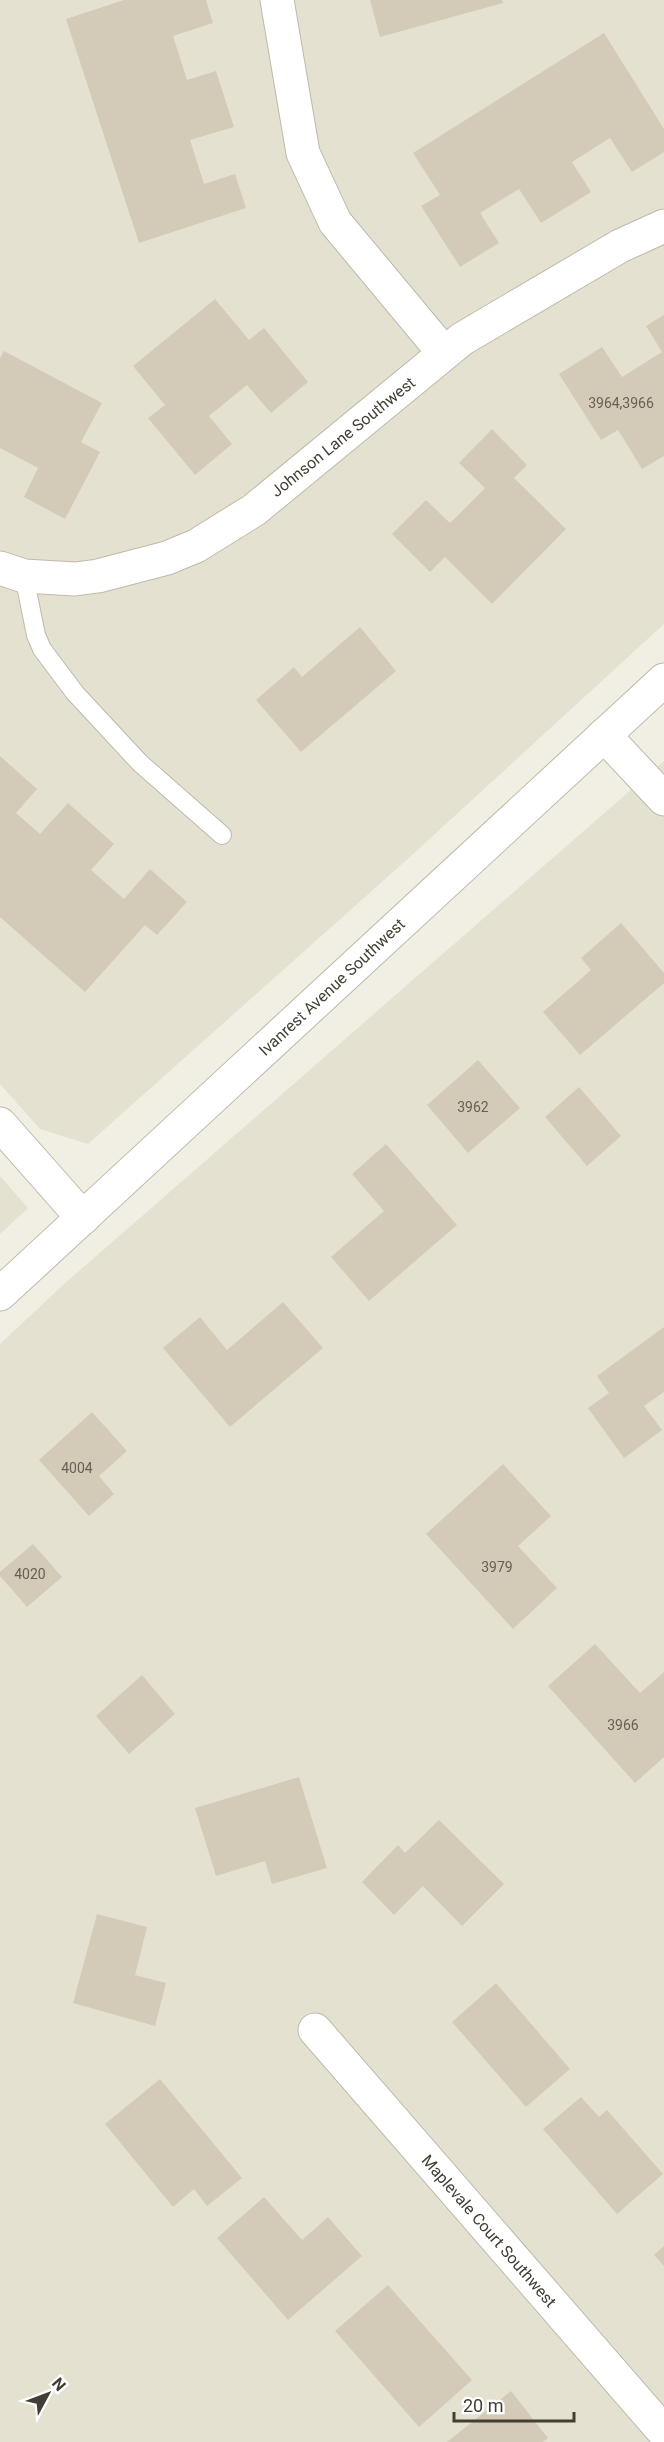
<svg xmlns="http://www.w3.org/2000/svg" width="664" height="2442" viewBox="0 0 664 2442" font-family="Roboto,sans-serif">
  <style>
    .residential { fill: #e5e1d1 }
    .building { fill: #d3cbb8 }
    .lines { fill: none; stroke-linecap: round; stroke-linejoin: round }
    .service-casing { stroke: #c0b9a9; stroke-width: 20 }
    .minor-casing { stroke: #c0b9a9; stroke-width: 35 }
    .tertiary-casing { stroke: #c0b9a9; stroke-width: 35 }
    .service { stroke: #fff; stroke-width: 18 }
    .minor { stroke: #fff; stroke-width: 33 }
    .tertiary { stroke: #fff; stroke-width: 33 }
    .labels { text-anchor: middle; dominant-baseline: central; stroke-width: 4.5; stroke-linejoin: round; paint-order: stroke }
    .number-label { font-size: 14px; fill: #676154 }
    .street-label { font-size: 16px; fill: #433e33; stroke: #fff }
  </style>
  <rect width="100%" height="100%" fill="#f1eee3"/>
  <!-- residential -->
  <g class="residential">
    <path d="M0,0H664V624L412,855L88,1144L40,1129L0,1084Z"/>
    <path d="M664,761V2442H0V1344L63,1285Z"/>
    <path d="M0,1176L28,1208L0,1234Z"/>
  </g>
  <!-- building -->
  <g class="building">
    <path d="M124,0H206L213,23L173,36L187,80L216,71L234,127L190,140L204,184L235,174L246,208L139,243L66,19Z"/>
    <path d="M370,0H502L503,3L380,37Z"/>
    <path d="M604,33L664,129V152L632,172L610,138L572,162L591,192L541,223L519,189L480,213L499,243L460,267L421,206L440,195L413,153Z"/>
    <path d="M215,299L249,340L264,328L308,382L271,413L247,385L209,416L232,444L195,475L148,418L165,405L133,366Z"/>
    <path d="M664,315V456L642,469L618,430L601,440L559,374L602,347L622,377L662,352L646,326Z"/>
    <path d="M4,351L102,403L81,442L100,452L65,519L24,497L38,468L0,448V358Z"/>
    <path d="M492,429L527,465L514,478L566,529L492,604L445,557L430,572L392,534L426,500L450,523L485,488L459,463Z"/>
    <path d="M360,627L396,671L301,752L256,700L294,667L302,677Z"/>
    <path d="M0,756L37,789L16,813L40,834L68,803L114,844L91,870L124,899L150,869L187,902L157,935L145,925L85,992L0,917Z"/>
    <path d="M621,923L664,973V983L580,1055L543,1012L591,970L581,958Z"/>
    <path d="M478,1060L520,1108L468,1153L427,1105Z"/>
    <path d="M579,1087L621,1136L587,1166L545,1117Z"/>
    <path d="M386,1144L457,1225L369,1301L331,1257L384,1211L352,1174Z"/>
    <path d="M283,1302L323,1348L230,1427L163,1348L200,1317L227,1350Z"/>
    <path d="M664,1327V1392L644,1406L662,1430L624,1458L588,1408L609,1393L597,1376Z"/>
    <path d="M92,1412L127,1451L99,1476L114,1494L89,1516L39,1460Z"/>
    <path d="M503,1464L551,1516L518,1546L557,1588L513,1629L426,1534Z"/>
    <path d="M33,1544L62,1577L27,1607L0,1576V1572Z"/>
    <path d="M595,1644L640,1693L664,1672V1757L635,1783L548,1686Z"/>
    <path d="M142,1675L175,1714L129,1754L96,1716Z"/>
    <path d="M299,1777L327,1868L272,1884L265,1861L216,1876L195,1808Z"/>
    <path d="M439,1820L504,1884L462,1926L423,1886L394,1915L362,1882L398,1845L405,1853Z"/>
    <path d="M97,1914L147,1927L135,1975L166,1983L155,2026L73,2003Z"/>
    <path d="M496,1983L570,2069L526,2107L452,2022Z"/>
    <path d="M160,2079L242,2178L207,2206L194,2189L173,2207L105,2124Z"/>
    <path d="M581,2097L599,2117L607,2110L663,2174L617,2214L543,2129Z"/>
    <path d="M264,2197L302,2240L328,2217L362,2256L288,2320L217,2238Z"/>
    <path d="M664,2246V2266L654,2255Z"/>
    <path d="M388,2285L472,2380L419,2427L335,2331Z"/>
    <path d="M511,2391L548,2438L543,2442H447Z"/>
  </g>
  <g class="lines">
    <!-- service casing -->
    <g class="service-casing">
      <path id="service" d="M24,576L36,635L42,649L75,693L140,763L222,835"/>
    </g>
    <!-- minor casing -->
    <g class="minor-casing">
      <g id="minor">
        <path d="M277,0L303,153L335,222L444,353"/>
        <path d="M0,568L24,576L75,579L98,576L167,558L196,546L254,510L462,339L620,246L664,226"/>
        <path d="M604,735L664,799"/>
        <path d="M0,1124L83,1218"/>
        <path d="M315,2030L664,2432"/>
      </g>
    </g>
    <!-- tertiary casing -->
    <g class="tertiary-casing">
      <path id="tertiary" d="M0,1294L664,680"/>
    </g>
    <!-- service -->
    <use href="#service" class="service"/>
    <!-- minor -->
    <use href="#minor" class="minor"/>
    <!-- tertiary -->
    <use href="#tertiary" class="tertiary"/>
  </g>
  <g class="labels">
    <!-- number labels -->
    <g class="number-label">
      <text x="621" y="403">3964,3966</text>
      <text x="473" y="1107">3962</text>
      <text x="77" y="1468">4004</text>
      <text x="497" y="1567">3979</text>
      <text x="30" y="1574">4020</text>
      <text x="623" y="1725">3966</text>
    </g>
    <!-- street labels -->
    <g class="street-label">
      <text transform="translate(343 437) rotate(-39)">Johnson Lane Southwest</text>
      <text transform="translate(332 987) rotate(-43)">Ivanrest Avenue Southwest</text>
      <text transform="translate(489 2231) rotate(49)">Maplevale Court Southwest</text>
    </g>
  </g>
  <!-- north arrow -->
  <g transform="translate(48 2394) rotate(49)" stroke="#ffffff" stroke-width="4.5" paint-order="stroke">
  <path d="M0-4.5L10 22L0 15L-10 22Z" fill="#433e33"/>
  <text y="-9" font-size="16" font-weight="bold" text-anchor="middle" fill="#433e33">N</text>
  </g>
  <!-- scale -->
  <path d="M454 2412v9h120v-9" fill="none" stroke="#433e33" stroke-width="3"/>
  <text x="463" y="2412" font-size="18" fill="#433e33" stroke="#ffffff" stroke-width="4.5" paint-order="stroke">20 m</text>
</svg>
